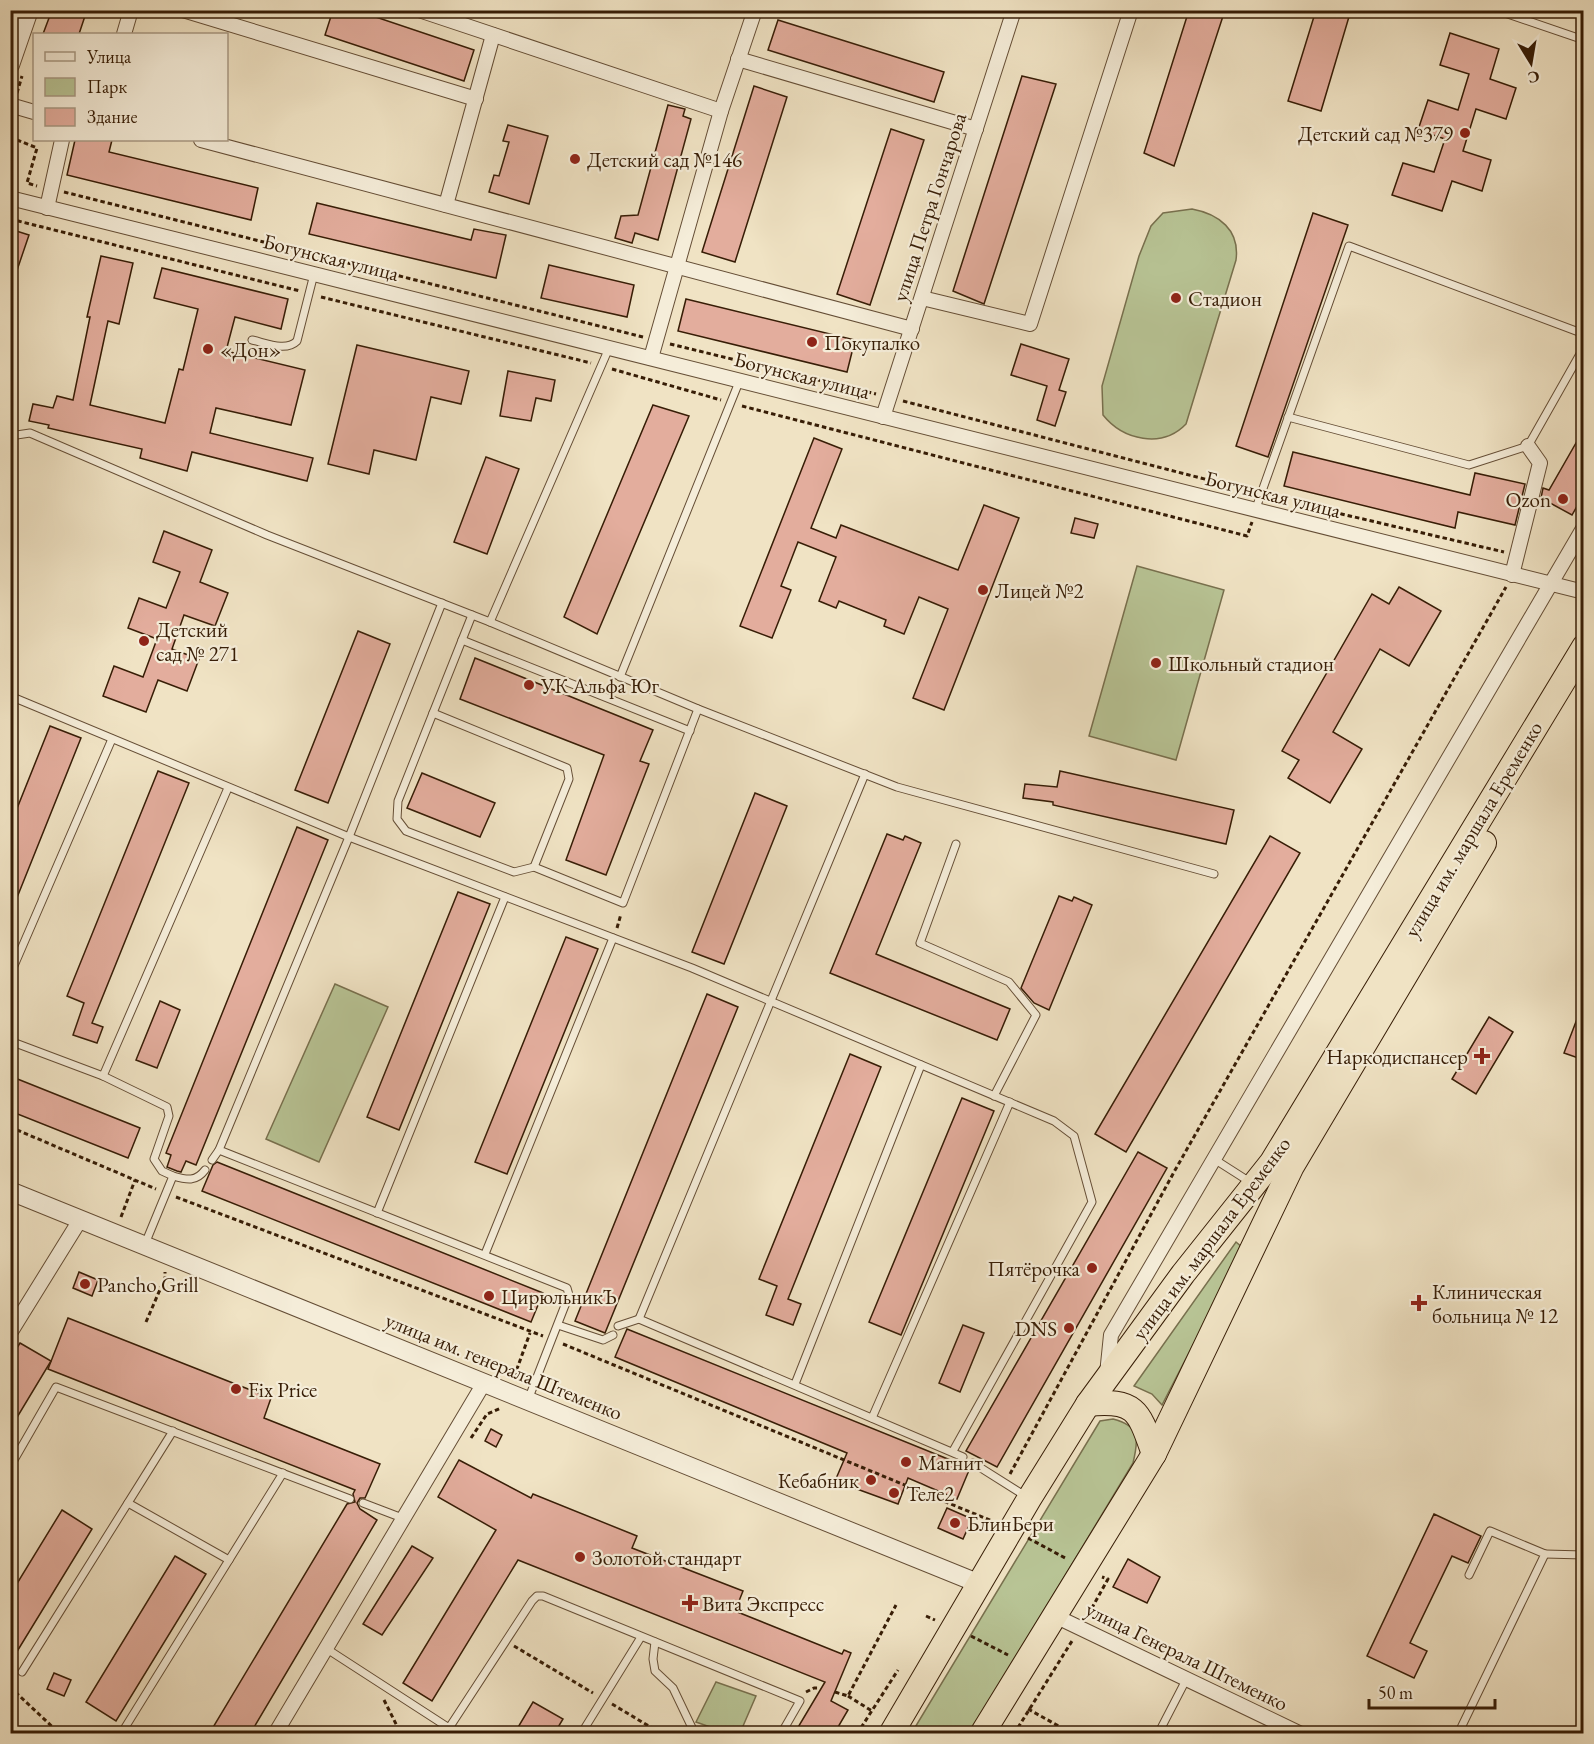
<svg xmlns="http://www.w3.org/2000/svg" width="1594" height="1744" viewBox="0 0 1594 1744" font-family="'EB Garamond',serif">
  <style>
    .green { fill: #b8c495; stroke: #78704e; stroke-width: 1.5 }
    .building { fill: #e3ad9d; stroke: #371d06; stroke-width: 1.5 }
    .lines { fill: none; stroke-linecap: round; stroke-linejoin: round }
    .service-casing { stroke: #654e36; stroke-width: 9 }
    .minor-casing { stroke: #654e36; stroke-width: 16 }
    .tertiary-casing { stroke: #654e36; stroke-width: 20 }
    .trunk-casing { stroke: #371d06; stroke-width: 26 }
    .path { stroke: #371d06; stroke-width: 3; stroke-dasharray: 4.5 3; stroke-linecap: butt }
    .service { stroke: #f5edd9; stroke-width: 7 }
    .minor { stroke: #f5edd9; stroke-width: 14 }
    .tertiary { stroke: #f5edd9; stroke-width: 18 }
    .trunk { stroke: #f0e3c4; stroke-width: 24 }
    .poi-dot { fill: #8f2418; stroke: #f5edd9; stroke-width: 2 }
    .labels { text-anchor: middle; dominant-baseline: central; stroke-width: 4.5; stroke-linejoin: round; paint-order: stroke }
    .poi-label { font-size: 21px; fill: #371d06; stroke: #f5edd9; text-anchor: start }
    .street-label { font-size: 21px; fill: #371d06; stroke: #f5edd9 }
  </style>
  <rect width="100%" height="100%" fill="#f0e3c4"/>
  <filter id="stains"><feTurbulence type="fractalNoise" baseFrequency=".00333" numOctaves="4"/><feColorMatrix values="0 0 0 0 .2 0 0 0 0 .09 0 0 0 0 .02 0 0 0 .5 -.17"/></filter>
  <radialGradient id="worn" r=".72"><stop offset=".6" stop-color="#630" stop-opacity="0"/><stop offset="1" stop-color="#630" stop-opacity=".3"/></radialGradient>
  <!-- green -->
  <g class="green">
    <path d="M1192,209C1219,214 1240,230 1236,260L1186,424C1162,449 1123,440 1103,415L1102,386L1139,256L1151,226L1163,213Z"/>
    <path d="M1137,566L1224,590L1176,760L1089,736Z"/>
    <path d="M335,984L388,1007L319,1162L266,1139Z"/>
    <path d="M1236,1242L1243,1248L1162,1405L1152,1394L1134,1386Z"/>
    <path d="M1113,1419C1140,1426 1139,1438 1133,1463L970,1733L911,1734L1100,1421Z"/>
    <path d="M716,1682L756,1696L740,1733H727L696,1722Z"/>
  </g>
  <!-- building -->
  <g class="building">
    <path d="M52,10H87L79,34H43Z"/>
    <path d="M333,10H355L474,50L464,81L325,35Z"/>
    <path d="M1189,10H1225L1174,166L1144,153Z"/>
    <path d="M1316,10H1351L1321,111L1288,101Z"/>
    <path d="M778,20L944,72L934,102L768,50Z"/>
    <path d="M1450,33L1499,49L1490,79L1516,88L1506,119L1476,109L1463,151L1491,160L1482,191L1452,181L1442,211L1392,195L1403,163L1434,172L1445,139L1418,130L1428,100L1458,110L1469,74L1440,65Z"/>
    <path d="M1022,76L1056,84L984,304L953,291Z"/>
    <path d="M754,86L787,97L735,262L702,252Z"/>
    <path d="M668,105L685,109L683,116L691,119L658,240L635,233L632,243L615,238L621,216L638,215Z"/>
    <path d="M508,125L548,136L529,204L489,192L494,175L499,176L509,142L503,141Z"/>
    <path d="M891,129L924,140L870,305L837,294Z"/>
    <path d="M75,140H112L109,152L258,188L251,220L67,175Z"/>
    <path d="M317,203L471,240L474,229L506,235L496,278L309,234Z"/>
    <path d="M1313,213L1348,225L1268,457L1236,446Z"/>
    <path d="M10,229L29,235L13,282L10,281Z"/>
    <path d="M101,256L133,263L119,324L108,321L90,405L165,423L179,369L183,370L198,309L154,298L162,268L288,299L281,329L235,317L226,351L305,370L291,425L216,408L210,433L313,458L307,481L192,452L187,471L140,458L142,449L48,428L49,425L29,421L33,404L53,408L57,396L73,400L90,317H87Z"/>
    <path d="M549,265L634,285L627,317L541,298Z"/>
    <path d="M686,299L855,340L847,372L678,331Z"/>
    <path d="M1021,344L1069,359L1059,390L1066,392L1055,426L1037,420L1047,386L1011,375Z"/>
    <path d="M357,345L469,371L461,404L431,397L416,460L374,450L369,474L328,464Z"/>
    <path d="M508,371L555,380L551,401L536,398L531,421L500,416Z"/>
    <path d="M653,405L689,416L597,634L564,617Z"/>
    <path d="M1584,429V494L1572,515L1541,498L1543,488L1549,490Z"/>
    <path d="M814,438L842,449L811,528L836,538L841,525L958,570L984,505L1019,518L944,710L913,698L948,609L919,597L904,634L884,626L886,620L839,601L836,608L819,601L836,557L798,542L781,586L791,590L772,638L740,626Z"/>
    <path d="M1293,452L1470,495L1475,473L1525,484L1515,525L1458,512L1455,528L1284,486Z"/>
    <path d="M486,457L519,469L487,554L454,542Z"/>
    <path d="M1075,518L1098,524L1094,538L1071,533Z"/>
    <path d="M164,531L212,550L200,582L228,593L215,626L184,615L172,649L199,659L187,691L158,680L146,712L103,696L114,666L143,677L157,639L128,628L139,598L166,608L180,572L153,562Z"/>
    <path d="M1399,587L1441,611L1409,666L1380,649L1333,732L1362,749L1330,803L1288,778L1299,760L1282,751L1372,594L1389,604Z"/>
    <path d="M358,631L390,644L328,803L295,790Z"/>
    <path d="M475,658L653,730L640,761L649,764L606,875L566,860L604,755L460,699Z"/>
    <path d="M50,726L81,738L10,915V826Z"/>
    <path d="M158,771L189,783L92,1023L103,1027L97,1043L73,1035L84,1003L67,996Z"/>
    <path d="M1060,771L1234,810L1226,844L1053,805V802L1023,798L1025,784L1057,787Z"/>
    <path d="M422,773L495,803L480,837L407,808Z"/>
    <path d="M755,793L787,806L724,964L692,952Z"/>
    <path d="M297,827L328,840L196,1165L186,1161L181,1172L177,1171L167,1167L171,1155L166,1153Z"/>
    <path d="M887,834L903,840L905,836L921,843L876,954L1010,1009L997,1040L830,973Z"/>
    <path d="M1270,836L1300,853L1126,1152L1095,1134Z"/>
    <path d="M458,892L490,904L399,1130L367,1117Z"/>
    <path d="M1059,896L1072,901L1074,897L1092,905L1049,1010L1034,1003L1021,988Z"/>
    <path d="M566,937L598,949L507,1174L475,1162Z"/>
    <path d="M707,994L738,1007L605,1333L575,1321Z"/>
    <path d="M160,1001L180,1010L157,1068L136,1060Z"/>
    <path d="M1582,1006H1584V1060L1564,1053Z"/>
    <path d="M1489,1017L1513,1032L1476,1094L1452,1079Z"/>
    <path d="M850,1054L881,1067L788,1299L801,1304L793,1325L766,1315L777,1286L759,1279Z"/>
    <path d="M10,1076L140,1128L128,1158L10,1111Z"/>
    <path d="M962,1098L994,1111L901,1335L869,1322Z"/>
    <path d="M1138,1152L1167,1168L997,1467L966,1451Z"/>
    <path d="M217,1162L543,1293L531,1322L202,1191L213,1165Z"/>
    <path d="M79,1272L98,1280L92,1296L73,1288Z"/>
    <path d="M68,1318L271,1398L264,1418L380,1464L365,1498H360L357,1503L360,1509L377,1520L250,1734H209L347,1504L355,1502L353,1494L355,1490L48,1369Z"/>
    <path d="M963,1325L984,1333L960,1392L939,1383Z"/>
    <path d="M627,1329L970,1468L957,1499L908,1478L898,1504L835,1481L847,1453L615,1357Z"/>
    <path d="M20,1343L51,1361L10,1429V1359Z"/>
    <path d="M491,1429L502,1435L496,1447L485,1441Z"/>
    <path d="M459,1460L531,1498L533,1494L637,1536L632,1548L743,1591L735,1611L842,1654L844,1650L851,1653L831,1701L848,1710L834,1734H794L825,1682L518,1560L432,1701L403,1683L496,1530L438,1497Z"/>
    <path d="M947,1508L972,1519L963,1539L938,1528Z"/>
    <path d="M62,1510L92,1529L10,1663V1595Z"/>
    <path d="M1434,1514L1481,1536L1468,1563L1452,1556L1410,1643L1427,1651L1414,1678L1367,1656Z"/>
    <path d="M412,1546L433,1558L382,1635L363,1624Z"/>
    <path d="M175,1556L206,1574L116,1721L86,1702Z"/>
    <path d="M1128,1559L1160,1577L1147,1603L1113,1587Z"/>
    <path d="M54,1673L71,1680L64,1696L47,1689Z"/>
    <path d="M533,1702L563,1719L554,1734H514Z"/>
  </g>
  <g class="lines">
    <!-- service casing -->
    <g class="service-casing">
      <g id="service">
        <path d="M1496,10L1584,40"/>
        <path d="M252,340C266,343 286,352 297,341L314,274"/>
        <path d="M1288,417L1469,465L1528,446L1584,347"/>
        <path d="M10,436L30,433L267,535L490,622L698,709L897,787L1214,874"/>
        <path d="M1255,511L1349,246L1584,334"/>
        <path d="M442,603L349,837L219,1150L567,1288L569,1295L528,1400"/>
        <path d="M472,615L398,801L397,819L406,831L514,872L534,867L623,903L698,709"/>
        <path d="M490,622L609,348"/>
        <path d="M462,640L690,731"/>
        <path d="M620,677L739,382"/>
        <path d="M10,696L349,837L692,968L1054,1121L1074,1136L1092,1202L953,1451"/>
        <path d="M433,713L567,768L569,779L534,867"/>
        <path d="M865,774L639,1319L963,1457"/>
        <path d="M956,844L920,943L1009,982L1036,1015L994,1096"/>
        <path d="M10,975L112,739"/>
        <path d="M10,1041L103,1076"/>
        <path d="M1214,1159L1250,1182"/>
        <path d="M212,1160L219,1150"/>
        <path d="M173,1176C187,1180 196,1182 205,1170"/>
        <path d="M377,1213L505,897"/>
        <path d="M145,1244L173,1176L162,1171L154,1159L169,1116L167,1107L103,1076L228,788"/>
        <path d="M485,1254L613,938"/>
        <path d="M558,1325L603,1340L613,1335"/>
        <path d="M618,1326L639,1319"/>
        <path d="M795,1384L921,1065"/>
        <path d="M872,1418L1010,1102"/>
        <path d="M973,1463L1027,1497"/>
        <path d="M10,1467L56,1387L350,1499"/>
        <path d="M128,1503L229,1560"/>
        <path d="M363,1503L405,1519"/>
        <path d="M1545,1554L1584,1555"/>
        <path d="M655,1642L653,1659L655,1671L673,1688L695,1734"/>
        <path d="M327,1649L449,1728L532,1601L537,1596H543L800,1701L781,1734"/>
        <path d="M22,1672L173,1431"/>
        <path d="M121,1734L283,1473"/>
        <path d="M581,1734L641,1637"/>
        <path d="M1158,1734L1187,1678"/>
        <path d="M1458,1734L1545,1554L1490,1531L1469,1575"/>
      </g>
    </g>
    <!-- minor casing -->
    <g class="minor-casing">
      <g id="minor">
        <path d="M183,10L476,99"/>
        <path d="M419,10L721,111"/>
        <path d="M124,34L131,10"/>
        <path d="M738,59L976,129"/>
        <path d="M10,105L34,112"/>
        <path d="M201,140L912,329"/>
        <path d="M10,198L1584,592"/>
        <path d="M446,205L493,35"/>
        <path d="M47,208L62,140"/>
        <path d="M922,298L1030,324L1131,10"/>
        <path d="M651,358L721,111L755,10"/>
        <path d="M883,417L1014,10"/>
        <path d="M1512,575L1540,463L1528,446"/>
        <path d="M10,1333L80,1220"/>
        <path d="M1107,1374L1111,1335L1584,527"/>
        <path d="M1055,1616L1301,1734"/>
        <path d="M275,1734L484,1383"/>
      </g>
    </g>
    <!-- tertiary casing -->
    <g class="tertiary-casing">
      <g id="tertiary">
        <path d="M10,65L29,10"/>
        <path d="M10,1191L980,1584"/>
      </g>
    </g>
    <!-- trunk casing -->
    <g class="trunk-casing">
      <g id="trunk">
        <path d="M1088,1404C1137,1399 1139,1412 1154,1454"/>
        <path d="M891,1734L1029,1499L1088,1404L1183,1274L1272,1162L1584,647"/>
        <path d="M982,1734L1154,1454L1292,1166L1484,843"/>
      </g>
    </g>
    <!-- path -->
    <g class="path">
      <path d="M17,93L22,76"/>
      <path d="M10,137L37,148L27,183L37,186"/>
      <path d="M64,192L643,337"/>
      <path d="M10,219L300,291"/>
      <path d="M321,297L591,363"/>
      <path d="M670,344L876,394"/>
      <path d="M612,369L721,400"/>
      <path d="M903,401L1216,482"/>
      <path d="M742,406L1247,536L1252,522"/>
      <path d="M1333,512L1504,552"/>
      <path d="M617,928L621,914"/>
      <path d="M10,1127L156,1189"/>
      <path d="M176,1197L543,1336"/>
      <path d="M121,1217L135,1180"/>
      <path d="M146,1322L165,1278V1272"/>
      <path d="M563,1344L992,1521"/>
      <path d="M514,1377L530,1333"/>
      <path d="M471,1438L487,1414L501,1408"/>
      <path d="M1010,1474L1174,1172L1506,587"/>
      <path d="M1028,1538L1067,1559"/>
      <path d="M1088,1615L1108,1579L1102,1577"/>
      <path d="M926,1616L935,1620"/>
      <path d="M971,1636L1008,1655"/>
      <path d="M514,1646L593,1693"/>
      <path d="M10,1687L60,1734"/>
      <path d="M806,1692L814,1688H820"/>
      <path d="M835,1692L848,1696L896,1605"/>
      <path d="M848,1696L872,1711"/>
      <path d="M384,1700L401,1734"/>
      <path d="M612,1704L662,1734"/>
      <path d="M1028,1709L1073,1734"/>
      <path d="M857,1734L898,1670"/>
      <path d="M1014,1734L1072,1641"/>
    </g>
    <!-- service -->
    <use href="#service" class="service"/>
    <!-- minor -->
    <use href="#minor" class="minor"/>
    <!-- tertiary -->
    <use href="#tertiary" class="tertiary"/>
    <!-- trunk -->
    <use href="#trunk" class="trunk"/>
  </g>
  <!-- markers -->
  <g class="poi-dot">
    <circle cx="1465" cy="133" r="6"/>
    <circle cx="575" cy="159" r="6"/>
    <circle cx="1176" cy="298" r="6"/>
    <circle cx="812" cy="342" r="6"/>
    <circle cx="208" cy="349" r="6"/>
    <circle cx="1563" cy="499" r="6"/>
    <circle cx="983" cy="590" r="6"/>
    <circle cx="144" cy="641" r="6"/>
    <circle cx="1156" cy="663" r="6"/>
    <circle cx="529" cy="685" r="6"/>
    <path d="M1479 1047h6v6h6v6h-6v6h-6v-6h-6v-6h6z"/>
    <circle cx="1092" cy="1268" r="6"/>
    <circle cx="85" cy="1284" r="6"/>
    <circle cx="489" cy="1296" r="6"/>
    <path d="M1416 1294h6v6h6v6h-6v6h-6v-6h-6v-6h6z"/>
    <circle cx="1069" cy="1328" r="6"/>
    <circle cx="236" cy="1389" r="6"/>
    <circle cx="906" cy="1462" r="6"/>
    <circle cx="871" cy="1480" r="6"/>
    <circle cx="894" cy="1493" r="6"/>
    <circle cx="955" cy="1523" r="6"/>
    <circle cx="580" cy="1557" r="6"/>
    <path d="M687 1594h6v6h6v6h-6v6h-6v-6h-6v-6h6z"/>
  </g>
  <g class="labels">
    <!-- poi labels -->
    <g class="poi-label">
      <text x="1453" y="133" text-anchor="end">Детский сад №379</text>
      <text x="587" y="159">Детский сад №146</text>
      <text x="1188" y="298">Стадион</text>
      <text x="824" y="342">Покупалко</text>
      <text x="220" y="349">«Дон»</text>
      <text x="1551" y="499" text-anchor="end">Ozon</text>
      <text x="995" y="590">Лицей №2</text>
      <text x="156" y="629">Детский<tspan x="156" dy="24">сад № 271</tspan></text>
      <text x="1168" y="663">Школьный стадион</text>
      <text x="541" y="685">УК Альфа Юг</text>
      <text x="1468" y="1056" text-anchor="end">Наркодиспансер</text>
      <text x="1080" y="1268" text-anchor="end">Пятёрочка</text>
      <text x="97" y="1284">Pancho Grill</text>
      <text x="1432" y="1291">Клиническая<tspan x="1432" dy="24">больница № 12</tspan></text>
      <text x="501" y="1296">ЦирюльникЪ</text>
      <text x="1057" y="1328" text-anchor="end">DNS</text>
      <text x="248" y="1389">Fix Price</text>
      <text x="918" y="1462">Магнит</text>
      <text x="859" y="1480" text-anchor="end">Кебабник</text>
      <text x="906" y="1493">Теле2</text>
      <text x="967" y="1523">БлинБери</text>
      <text x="592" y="1557">Золотой стандарт</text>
      <text x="702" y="1603">Вита Экспресс</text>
    </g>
    <!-- street labels -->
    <g class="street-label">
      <text transform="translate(929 207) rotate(-72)">улица Петра Гончарова</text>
      <text transform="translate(331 257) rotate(14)">Богунская улица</text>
      <text transform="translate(802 375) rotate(14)">Богунская улица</text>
      <text transform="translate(1273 494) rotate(14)">Богунская улица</text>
      <text transform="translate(1473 829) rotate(-59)">улица им. маршала Еременко</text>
      <text transform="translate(1211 1238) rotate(-53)">улица им. маршала Еременко</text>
      <text transform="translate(504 1366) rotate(22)">улица им. генерала Штеменко</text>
      <text transform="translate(1187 1656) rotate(26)">улица Генерала Штеменко</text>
    </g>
  </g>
  <!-- margin -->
  <rect width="1594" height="1744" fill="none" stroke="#f0e3c4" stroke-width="36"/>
  <rect x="12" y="12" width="1570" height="1720" fill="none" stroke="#371d06" stroke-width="3"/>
  <rect x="18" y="18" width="1558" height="1708" fill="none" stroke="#371d06" stroke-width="1.5"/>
  <!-- legend -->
  <rect x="33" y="33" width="195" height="108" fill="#f5edd9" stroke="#a99a85" stroke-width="1.5"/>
  <rect x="45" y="52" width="30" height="9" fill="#f5edd9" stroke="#a99a85" stroke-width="1.5"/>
  <text x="87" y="63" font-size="18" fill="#371d06">Улица</text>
  <rect x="45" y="78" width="30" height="18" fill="#b8c495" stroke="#a99a85" stroke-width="1.5"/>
  <text x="87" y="93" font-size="18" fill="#371d06">Парк</text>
  <rect x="45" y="108" width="30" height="18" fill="#e3ad9d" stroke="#a99a85" stroke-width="1.5"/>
  <text x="87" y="123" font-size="18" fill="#371d06">Здание</text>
  <!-- north arrow -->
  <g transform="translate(1531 63) rotate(169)" stroke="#f5edd9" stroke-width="4.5" paint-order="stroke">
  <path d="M0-4.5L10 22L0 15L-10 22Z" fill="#371d06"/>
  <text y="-9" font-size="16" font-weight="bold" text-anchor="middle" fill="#371d06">С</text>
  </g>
  <!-- scale -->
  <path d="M1369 1699v9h126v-9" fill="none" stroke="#371d06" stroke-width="3"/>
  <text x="1378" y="1699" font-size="18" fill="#371d06" stroke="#f5edd9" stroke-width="4.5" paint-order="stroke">50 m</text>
  <rect width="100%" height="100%" filter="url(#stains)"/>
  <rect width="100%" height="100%" fill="url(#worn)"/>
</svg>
